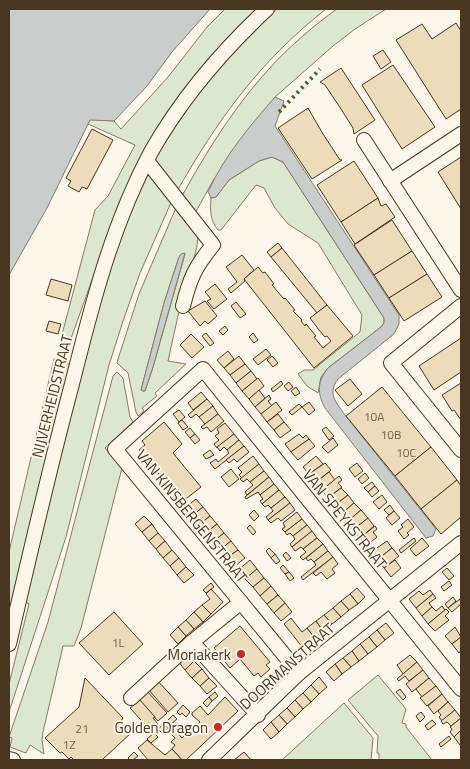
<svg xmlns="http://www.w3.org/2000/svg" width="470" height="769" viewBox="0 0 470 769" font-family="'Titillium Web',sans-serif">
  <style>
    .green { fill: #dce7d0; stroke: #887966; fill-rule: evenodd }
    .water { fill: #c9cecd; stroke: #887966 }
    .building { fill: #ecdcbc; stroke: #4a3520 }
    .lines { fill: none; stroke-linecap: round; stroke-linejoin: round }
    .minor-casing { stroke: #4a3520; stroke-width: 16 }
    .minor { stroke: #fbf6e9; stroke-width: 14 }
    .hedge { stroke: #436837; stroke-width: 4; stroke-dasharray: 2.5 4; stroke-linecap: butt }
    .poi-dot { fill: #c62828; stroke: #fbf6e9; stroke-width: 2 }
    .labels { text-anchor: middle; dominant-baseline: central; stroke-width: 4; stroke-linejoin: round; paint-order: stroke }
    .number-label { font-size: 12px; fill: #725f47 }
    .street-label { font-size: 15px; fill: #4a3520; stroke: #fbf6e9 }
    .poi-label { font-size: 15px; fill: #4a3520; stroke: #fbf6e9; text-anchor: end }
  </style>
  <rect width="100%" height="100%" fill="#fbf6e9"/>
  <!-- green -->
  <g class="green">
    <path d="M225,9H258L144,151L121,199L69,344L60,342L95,210L108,196L135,145L88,124L90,119L114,121L121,129L168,77L207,27Z"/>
    <path d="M277,9H326C259,62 218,119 176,193L155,165V159C188,103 227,51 277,9Z"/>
    <path d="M337,9H386L355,29L333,46L275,97L214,179L194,215L181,198C213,139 252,79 304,35C314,26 326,17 337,9Z"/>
    <path d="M272,157L283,162L384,318V323L381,327L328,368L321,377L318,393L307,386L298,374L304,370H313L360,332L362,315L318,243L288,224L275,208L264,188L256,185L221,230H218C210,220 210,210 211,198L216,197L229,180L259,161Z"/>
    <path d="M150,175L173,198L140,273L123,321L109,365L66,537L9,712V684L29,604L24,601L83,364L117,244L145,177Z"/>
    <path d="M178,203C183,211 195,225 197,233C201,248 184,285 178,300L181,302L168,361L186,364L155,393L157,396L142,408L144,411L138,416L136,412L128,373L117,363L118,359L139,294ZM185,254L153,367L145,391H143L141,390L164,303L179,257Z"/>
    <path d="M54,359H58L73,366L9,624V552Z"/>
    <path d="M117,372L123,378L130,417L133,422L105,448L122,468L81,628L74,646H63L43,732L42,740L44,754L30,745L26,753L10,747L12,738L9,737L48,622L113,376Z"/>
    <path d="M378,675L406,709L402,723L406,724V727L432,760H379V753H377L378,736L348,700Z"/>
    <path d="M344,703L373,738L371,760H282Z"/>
  </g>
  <!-- water -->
  <g class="water">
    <path d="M9,9H210L172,52L147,86L114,121L90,120L47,208L9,275Z"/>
    <path d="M275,97L284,101L275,126L399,315V324L394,334L338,379C327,394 336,402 345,415L436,529L433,536L426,538L325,408C317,393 317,382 328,368L381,327L384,323V318L283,162L272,157L259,161L229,180L216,197L211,198L208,192C224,156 250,126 275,97Z"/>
    <path d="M185,253L153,367L145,391H143L141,390L164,303L179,257L181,254Z"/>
  </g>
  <!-- building -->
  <g class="building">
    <path d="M456,23L461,31V109L446,119L396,40L422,24L432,39Z"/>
    <path d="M383,50L391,62L381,69L373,56Z"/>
    <path d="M393,65L435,127L402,149L362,85Z"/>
    <path d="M341,68L375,120L354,134L353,128L339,106L325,85L320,82Z"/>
    <path d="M308,108L323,134L340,160H342L312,179L278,128Z"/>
    <path d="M92,129L113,140L87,189L82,187L79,192L68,186L71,181L66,178Z"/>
    <path d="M461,157V209L438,172Z"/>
    <path d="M354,161L378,198L341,222L317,185Z"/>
    <path d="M378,198L381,206L386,204L395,217L355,244L341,222Z"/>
    <path d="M392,220L412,251L374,275L354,245Z"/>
    <path d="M278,243L282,248L271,257L267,252Z"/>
    <path d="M282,248L327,305L317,313L271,257Z"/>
    <path d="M412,251L427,274L389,298L374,275Z"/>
    <path d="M242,255L254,270L244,279L245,281L231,293L228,289L237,282L226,267Z"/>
    <path d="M258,267L263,273L265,272L274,284L272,285L284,299L285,298L295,310L293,311L302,320L301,321L305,326L306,324L316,336L314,337L323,348L331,341L327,336L325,337L319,330L310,318L327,305L353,336L314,368L244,279Z"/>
    <path d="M427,274L442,297L404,321L389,298Z"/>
    <path d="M51,279L72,285L68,301L46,295Z"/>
    <path d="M215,284L227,299L214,309L207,301L211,299L205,292Z"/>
    <path d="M205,301L217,316L208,324L205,321L200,326L188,311Z"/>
    <path d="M236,302L246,314L240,318L231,306Z"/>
    <path d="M49,321L61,324L58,334L46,331Z"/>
    <path d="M225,326L228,330L223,335L219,331Z"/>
    <path d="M206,333L214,343L210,346L202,336Z"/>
    <path d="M253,333L258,340L254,343L249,337Z"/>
    <path d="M191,334L204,347L192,358L180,345Z"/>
    <path d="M461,338V372L434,390L419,366Z"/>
    <path d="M266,349L271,355L258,365L253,359Z"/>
    <path d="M228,351L234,359L224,368L217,360Z"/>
    <path d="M239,356L245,364L230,375L224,368Z"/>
    <path d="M272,356L278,363L273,367L267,360Z"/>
    <path d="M245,364L251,371L236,383L230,375Z"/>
    <path d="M251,371L257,379L242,391L236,383Z"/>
    <path d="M258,378L264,386L249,399L242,391Z"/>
    <path d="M350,379L362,394L348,406L335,390Z"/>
    <path d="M281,381L283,384L273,392L271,389Z"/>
    <path d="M289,382L293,387L288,391L284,386Z"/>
    <path d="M461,383V420L454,410L452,411L442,395Z"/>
    <path d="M296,387L300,393L295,396L291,391Z"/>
    <path d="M382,387L431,447L395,476L346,416Z"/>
    <path d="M259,390L265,398L255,407L249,399Z"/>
    <path d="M201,392L207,399L193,410L188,403Z"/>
    <path d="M269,395L271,399L268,401L272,406L261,414L255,407Z"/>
    <path d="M207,399L213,406L199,417L196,414L191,418L188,415Z"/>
    <path d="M276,402L282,410L267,422L261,414Z"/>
    <path d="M309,402L315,410L309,415L302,407Z"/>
    <path d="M299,404L302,407L292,415L289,412Z"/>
    <path d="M213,406L218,414L205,424L199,417Z"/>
    <path d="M179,410L185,417L179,422L173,414Z"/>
    <path d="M218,414L224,421L211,432L207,427L203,429L201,427Z"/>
    <path d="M278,414L284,422L274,430L267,422Z"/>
    <path d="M182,420L188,427L183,430L178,423Z"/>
    <path d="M164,422L182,444L173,453L201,487L182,502L139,450L145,445L142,441Z"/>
    <path d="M284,422L291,430L280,438L274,430Z"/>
    <path d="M225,423L234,434L217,448L214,444L219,440L215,436L219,433L217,429Z"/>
    <path d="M326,427L334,436L329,440L322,430Z"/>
    <path d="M190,428L195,434L190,438L185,432Z"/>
    <path d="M195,434L200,440L195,444L190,438Z"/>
    <path d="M234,434L239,440L227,450L224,447L220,451L217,447Z"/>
    <path d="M299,434L303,438L306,435L309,439L291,452L285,444Z"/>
    <path d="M333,438L338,445L328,453L322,447Z"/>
    <path d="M309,439L315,446L298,460L291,452Z"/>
    <path d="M239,440L244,446L215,469L210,463L216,459L218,462L229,453L227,450Z"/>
    <path d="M244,446L249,452L237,462L234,459L229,463L226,460Z"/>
    <path d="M431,447L457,480L421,509L395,476Z"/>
    <path d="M210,450L214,455L206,459L203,455Z"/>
    <path d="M253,456L259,464L242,478L239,475L242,472L238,468Z"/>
    <path d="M316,456L323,464L309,474L303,467Z"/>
    <path d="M325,463L331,470L315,483L309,474Z"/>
    <path d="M357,463L363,471L355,477L349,469Z"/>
    <path d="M259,464L264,471L250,482L247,479L243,482L240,479Z"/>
    <path d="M231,469L239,479L229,487L221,477Z"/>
    <path d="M264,471L269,477L247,495L245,492L253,485L250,482Z"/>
    <path d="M329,472L335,480L322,490L315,483Z"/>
    <path d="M365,473L369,478L362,484L358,479Z"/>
    <path d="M339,476L342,480L338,483L342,487L328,498L322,490Z"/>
    <path d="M269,477L274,484L260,495L258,492L246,499L245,497Z"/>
    <path d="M457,480L461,486V517L441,534L421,509Z"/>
    <path d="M372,482L375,486L368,492L364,488Z"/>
    <path d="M274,484L279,490L262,504L260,501L263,499L260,495Z"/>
    <path d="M375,486L379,491L372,497L368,492Z"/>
    <path d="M341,488L348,495L334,506L328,498Z"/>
    <path d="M279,490L285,497L271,508L268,505L265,507L262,504Z"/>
    <path d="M348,495L354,503L341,514L334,506Z"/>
    <path d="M382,495L387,502L379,509L373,502Z"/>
    <path d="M285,497L290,503L268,520L266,517L273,511L271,508Z"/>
    <path d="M196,499L203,507L193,515L186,507Z"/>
    <path d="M290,503L295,510L281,521L278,518L271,523L268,520Z"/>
    <path d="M354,503L361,510L347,522L341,514Z"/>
    <path d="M390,505L394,511L389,515L384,510Z"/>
    <path d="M203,507L210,516L200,524L193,515Z"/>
    <path d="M254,510L259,516L254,521L249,515Z"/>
    <path d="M361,510L368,518L353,530L347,522Z"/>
    <path d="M394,511L400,518L392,525L386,518Z"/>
    <path d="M297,512L302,519L285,532L282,529L285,527L283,523Z"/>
    <path d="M144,516L152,524L142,532L135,524Z"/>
    <path d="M210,516L217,524L207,532L200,524Z"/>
    <path d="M368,518L374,526L360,538L353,530Z"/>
    <path d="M302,519L307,525L293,536L290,533L287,535L285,532Z"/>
    <path d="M408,519L414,527L407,533L409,535L404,539L398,531L403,527L401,525Z"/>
    <path d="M152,524L158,533L149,541L142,532Z"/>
    <path d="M217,524L224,533L214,541L207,532Z"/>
    <path d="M250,525L256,532L253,535L247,528Z"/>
    <path d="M307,525L312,531L292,547L290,544L295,539L293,536Z"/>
    <path d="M375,526L377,529L373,532L377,537L366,546L360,538Z"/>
    <path d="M312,531L317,538L303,549L301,547L295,551L292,547Z"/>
    <path d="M158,533L165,541L156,549L149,541Z"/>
    <path d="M224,533L231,541L221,549L214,541Z"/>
    <path d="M317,538L323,544L303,560L300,557L306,552L303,549Z"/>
    <path d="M414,538L416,541L401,553L399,550Z"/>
    <path d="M422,538L429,546L416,556L410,549Z"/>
    <path d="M165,541L172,550L163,558L156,549Z"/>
    <path d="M231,541L238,550L228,557L221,549Z"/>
    <path d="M387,541L392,548L377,560L371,552Z"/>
    <path d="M323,544L328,551L314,562L311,559L308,561L306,558Z"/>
    <path d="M269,548L275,554L271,558L266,551Z"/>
    <path d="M392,548L399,556L384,568L377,560Z"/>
    <path d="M172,550L179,558L170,566L163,558Z"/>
    <path d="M238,550L245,558L235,566L228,557Z"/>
    <path d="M328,551L333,557L303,580L301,577L316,565L314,562Z"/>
    <path d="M286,552L291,558L287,561L283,555Z"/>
    <path d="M275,554L280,561L276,564L271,558Z"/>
    <path d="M333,557L338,564L332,569L335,573L327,579L321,572L316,576L313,573Z"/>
    <path d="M179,558L186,567L177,575L170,566Z"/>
    <path d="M250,560L257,569L245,579L238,570Z"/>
    <path d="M395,560L401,568L391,577L384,568Z"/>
    <path d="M283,565L289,572L285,574L280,568Z"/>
    <path d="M186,567L194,575L184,583L177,575Z"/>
    <path d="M447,568L454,576L449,580L442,572Z"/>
    <path d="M257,569L264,578L253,587L245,579Z"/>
    <path d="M289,572L294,578L290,581L285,574Z"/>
    <path d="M264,578L271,586L260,596L253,587Z"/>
    <path d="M449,581L452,585L444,591L441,587Z"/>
    <path d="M211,583L214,587L206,593L203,590Z"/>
    <path d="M271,586L278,595L267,604L260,596Z"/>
    <path d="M357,588L365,597L358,604L350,594Z"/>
    <path d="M211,589L223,602L211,614L202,605L210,599L206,594Z"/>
    <path d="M430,590L433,594L416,608L409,599L419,591L423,595Z"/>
    <path d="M350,594L358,604L349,610L341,601Z"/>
    <path d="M433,594L436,598L429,603L432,607L422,616L416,608Z"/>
    <path d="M278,595L285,603L274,613L267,604Z"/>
    <path d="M453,597L456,601L448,608L445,604Z"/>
    <path d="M460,599L461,604L452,612L448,608Z"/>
    <path d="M341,601L349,610L341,617L333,608Z"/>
    <path d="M285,603L292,612L281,621L274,613Z"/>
    <path d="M202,605L211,614L203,622L194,612Z"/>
    <path d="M442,606L445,610L428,624L422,616L432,607L436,611Z"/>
    <path d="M333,608L341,617L332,624L324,615Z"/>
    <path d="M446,609L449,612L445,616L449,620L435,631L428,624Z"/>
    <path d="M114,612L143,644L109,675L79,643Z"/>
    <path d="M194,612L203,622L194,629L186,620Z"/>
    <path d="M324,615L332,624L323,631L316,621Z"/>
    <path d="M291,618L302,632L307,628L315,638L303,648L284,624Z"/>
    <path d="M186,620L194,629L186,636L178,627Z"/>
    <path d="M316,621L323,631L315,638L307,628Z"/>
    <path d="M386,623L394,633L385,640L377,630Z"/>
    <path d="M240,626L270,662L266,665L270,669L261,677L258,673L254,676L240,659L230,668L214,648Z"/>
    <path d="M178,627L186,636L178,644L170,635Z"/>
    <path d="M455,627L461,637L452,644L445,636Z"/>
    <path d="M377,630L385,640L377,647L369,637Z"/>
    <path d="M369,637L377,647L368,654L360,644Z"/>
    <path d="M461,637V650L459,653L452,644Z"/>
    <path d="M360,644L368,654L359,661L352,651Z"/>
    <path d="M352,651L359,661L351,667L343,658Z"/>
    <path d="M187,653L194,661L185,670L178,661Z"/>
    <path d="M410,655L417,662L403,674L397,665Z"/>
    <path d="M343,658L351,667L342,674L335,664Z"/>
    <path d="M194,661L202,669L192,678L185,670Z"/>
    <path d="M417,662L423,670L409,681L405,676L399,681L397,679Z"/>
    <path d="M335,664L342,674L334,681L326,672Z"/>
    <path d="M202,669L209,678L200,686L192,678Z"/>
    <path d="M423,670L429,678L412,692L406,684Z"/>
    <path d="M319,677L327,687L319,694L311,685Z"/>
    <path d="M85,678L123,718L121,721L132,732L102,760H74L71,757L69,759L62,752L60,753L45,738L79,707Z"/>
    <path d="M209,678L217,686L207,694L200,686Z"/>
    <path d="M429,678L436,686L422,697L416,689Z"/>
    <path d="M157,680L178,703L168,712L148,689Z"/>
    <path d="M311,685L319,694L311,702L303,693Z"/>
    <path d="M436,686L442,694L427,706L420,698Z"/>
    <path d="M400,689L406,697L403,700L396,692Z"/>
    <path d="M146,690L167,713L158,721L137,698Z"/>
    <path d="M215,692L218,696L212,701L209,697Z"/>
    <path d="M303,693L311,702L303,709L295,700Z"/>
    <path d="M442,694L448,702L434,714L428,706Z"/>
    <path d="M209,697L212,701L207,707L203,703Z"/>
    <path d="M225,697L238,711L186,760H182L172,749L175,745L171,742L175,738L170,733L174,729L182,738L200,722L192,715V713L200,706L208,715Z"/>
    <path d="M140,700L155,717L153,718L158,724L151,731L130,708Z"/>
    <path d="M295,700L303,709L295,717L287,708Z"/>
    <path d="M448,702L455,710L442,721L439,717L441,715L438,711Z"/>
    <path d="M183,705L190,712L186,717L182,713L180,715L177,712Z"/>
    <path d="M287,708L295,717L287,724L279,715Z"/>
    <path d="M455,710L461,718L451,726L447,722L443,724L441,721Z"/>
    <path d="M421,712L425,717L420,722L416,716Z"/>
    <path d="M173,715L177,719L170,725L167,721Z"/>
    <path d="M279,715L287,724L279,732L271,722Z"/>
    <path d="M461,718V730L454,737L450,732L452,729L450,727Z"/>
    <path d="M432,720L436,724L428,730L425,726Z"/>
    <path d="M271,722L279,732L271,739L263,730Z"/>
    <path d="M164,724L168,728L162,733L158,729Z"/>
    <path d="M461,730V744L460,745L454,737Z"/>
    <path d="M154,733L158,737L151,743L147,739Z"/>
    <path d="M449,736L451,739L441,747L439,744Z"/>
    <path d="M147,740L165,755L172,749L182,760H148L138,748Z"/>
    <path d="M134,752L138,756L133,760H130L128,758Z"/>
    <path d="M244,752L251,760H234Z"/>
  </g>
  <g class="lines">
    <!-- minor casing -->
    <g class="minor-casing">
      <g id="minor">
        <path d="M364,140L461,290"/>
        <path d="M147,161L213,245C195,267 190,278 183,306"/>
        <path d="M390,181L461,134"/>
        <path d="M461,306L391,363L461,450"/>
        <path d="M241,602L192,642L258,715"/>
        <path d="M9,644C29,557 49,470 72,384C92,304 112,225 151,152C181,99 223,50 267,9"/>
        <path d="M299,673L115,449L203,369L461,689"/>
        <path d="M131,698L192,642"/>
        <path d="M9,759L13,760"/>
        <path d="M209,760L299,673L461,543"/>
      </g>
    </g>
    <!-- minor -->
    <use href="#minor" class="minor"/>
    <!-- hedge -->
    <path class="hedge" d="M279,112L320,69"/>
  </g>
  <!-- markers -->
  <g class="poi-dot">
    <circle cx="241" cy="654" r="5"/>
    <circle cx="218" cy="727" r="5"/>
  </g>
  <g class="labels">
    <!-- number labels -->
    <g class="number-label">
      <text x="374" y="416">10A</text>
      <text x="391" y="434">10B</text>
      <text x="406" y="452">10C</text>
      <text x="118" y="642">1L</text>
      <text x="82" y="728">21</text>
      <text x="69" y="744">1Z</text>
    </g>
    <!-- street labels -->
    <g class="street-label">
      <text transform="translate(52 396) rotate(-76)">NIJVERHEIDSTRAAT</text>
      <text transform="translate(192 516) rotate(51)">VAN KINSBERGENSTRAAT</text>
      <text transform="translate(345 519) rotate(51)">VAN SPEYKSTRAAT</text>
      <text transform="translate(287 666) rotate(-42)">DOORMANSTRAAT</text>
    </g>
    <!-- poi labels -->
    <g class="poi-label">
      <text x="231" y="654">Moriakerk</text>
      <text x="208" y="727">Golden Dragon</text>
    </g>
  </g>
  <!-- border -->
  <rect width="470" height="769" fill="none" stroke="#4a3520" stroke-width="20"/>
</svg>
